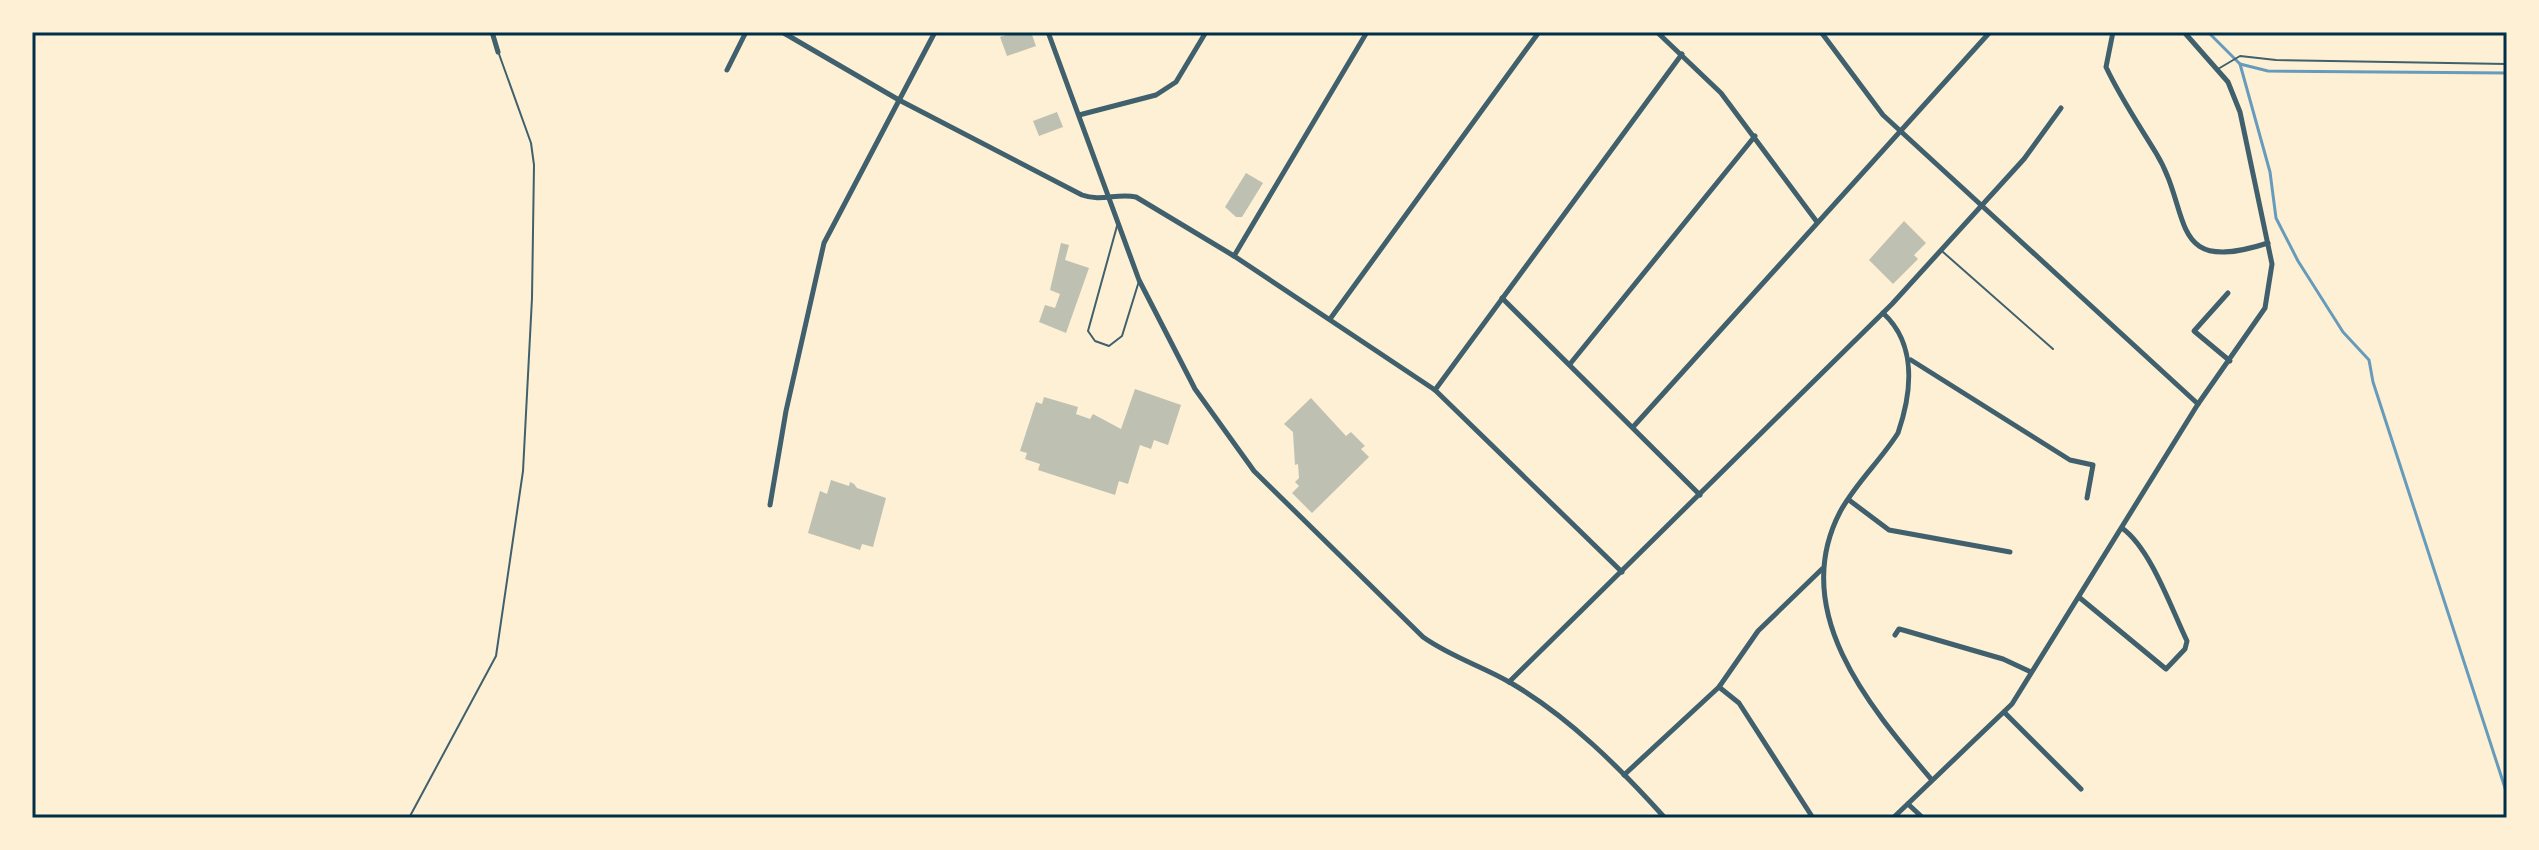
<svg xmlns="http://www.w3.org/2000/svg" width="2539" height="850" viewBox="0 0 2539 850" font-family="Figtree,sans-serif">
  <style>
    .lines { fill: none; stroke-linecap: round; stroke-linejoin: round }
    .stream { stroke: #669bbc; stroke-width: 3 }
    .building { fill: #bec0b2 }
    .service { stroke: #3f606c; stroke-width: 2 }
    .minor { stroke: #3f606c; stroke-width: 5 }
    .neatline { fill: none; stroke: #003049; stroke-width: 3 }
  </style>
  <rect width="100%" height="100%" fill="#fdf0d5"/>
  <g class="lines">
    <!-- stream -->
    <g class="stream">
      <path d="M2208,32L2240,64L2270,172L2276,218L2298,261L2343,332L2369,360L2373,382L2507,794"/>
      <path d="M2240,64L2268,71L2507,73"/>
    </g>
  </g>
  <!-- building -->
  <g class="building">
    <path d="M1015,32H1031L1036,46L1007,56L1000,37Z"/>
    <path d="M1057,112L1063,127L1039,136L1033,121Z"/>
    <path d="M1246,173L1263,183L1242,217H1236L1225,207Z"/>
    <path d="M1904,221L1926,243L1914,255L1918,259L1893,284L1869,260Z"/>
    <path d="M1061,243L1069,245L1065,260L1089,268L1066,333L1039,322L1045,305L1055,308L1060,294L1050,290Z"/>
    <path d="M1135,389L1181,405L1168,445L1154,440L1151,449L1140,445L1128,484L1119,481L1115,495L1038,470L1040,464L1025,459L1027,453L1020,451L1036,402L1042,404L1044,397L1078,407L1076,414L1090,419L1093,414L1121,429Z"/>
    <path d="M1311,398L1346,436L1351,432L1365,446L1361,449L1369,457L1312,513L1292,493L1299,486L1295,482L1299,478L1298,464L1295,465L1293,432L1284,424Z"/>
    <path d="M831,480L849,486L850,482L854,484L857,488L886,498L873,547L862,544L860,550L808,533L820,491L827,494Z"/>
  </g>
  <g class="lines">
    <!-- service -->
    <g class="service">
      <path d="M2218,69L2240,56L2276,60L2507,64"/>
      <path d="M1117,226L1088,331L1095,341L1109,346L1122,336L1139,281"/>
      <path d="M1943,252L2053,349"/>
      <path d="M409,818L496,656L523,471L532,298L534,165L531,143L499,54"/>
    </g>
    <!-- minor -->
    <g class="minor">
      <path d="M492,32L498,52"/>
      <path d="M782,32L899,100L1082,195C1101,202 1117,193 1136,197L1234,256L1435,390L1622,572"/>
      <path d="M1048,32L1139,280L1195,389L1254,471L1423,637C1451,657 1482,666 1511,683C1569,717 1620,768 1665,818"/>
      <path d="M1657,32L1721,93L1817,222"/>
      <path d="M1821,32L1883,115L2198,404"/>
      <path d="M2113,32L2106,67C2120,97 2139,125 2156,153C2193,213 2166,276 2268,243"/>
      <path d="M727,70L746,32"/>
      <path d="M1079,115L1156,95L1176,82L1206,32"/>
      <path d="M1234,256L1367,32"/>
      <path d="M2228,293L2194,331L2230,361"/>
      <path d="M1502,298L1700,495"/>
      <path d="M1883,313C1917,344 1912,392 1898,433C1881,460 1855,484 1840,512C1788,612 1870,707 1931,779"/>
      <path d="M1330,319L1539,32"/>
      <path d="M1911,360L2070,460L2093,465L2087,498"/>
      <path d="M1570,364L1755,136"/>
      <path d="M1435,390L1682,54"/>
      <path d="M1633,427L1990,32"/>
      <path d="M1849,500L1889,530L2010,552"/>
      <path d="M770,505L786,411L824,243L935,32"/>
      <path d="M2080,598L2166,669L2185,649L2187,641C2171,608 2151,549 2122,528"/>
      <path d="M1895,635L1899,629L1903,630L2003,659L2031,672"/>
      <path d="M1509,682L1892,304L2024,159L2061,108"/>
      <path d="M1719,687L1739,703L1813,818"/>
      <path d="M2004,712L2081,789"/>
      <path d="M1624,775L1719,687L1758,631L1822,569"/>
      <path d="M1908,804L1923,818"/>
      <path d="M1893,818L2012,704L2198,404L2265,308L2272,264L2240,112L2228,82L2184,32"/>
    </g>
  </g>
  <!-- border -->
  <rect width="2539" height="850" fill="none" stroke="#fdf0d5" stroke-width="68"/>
  <rect x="34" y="34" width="2471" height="782" class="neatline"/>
</svg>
